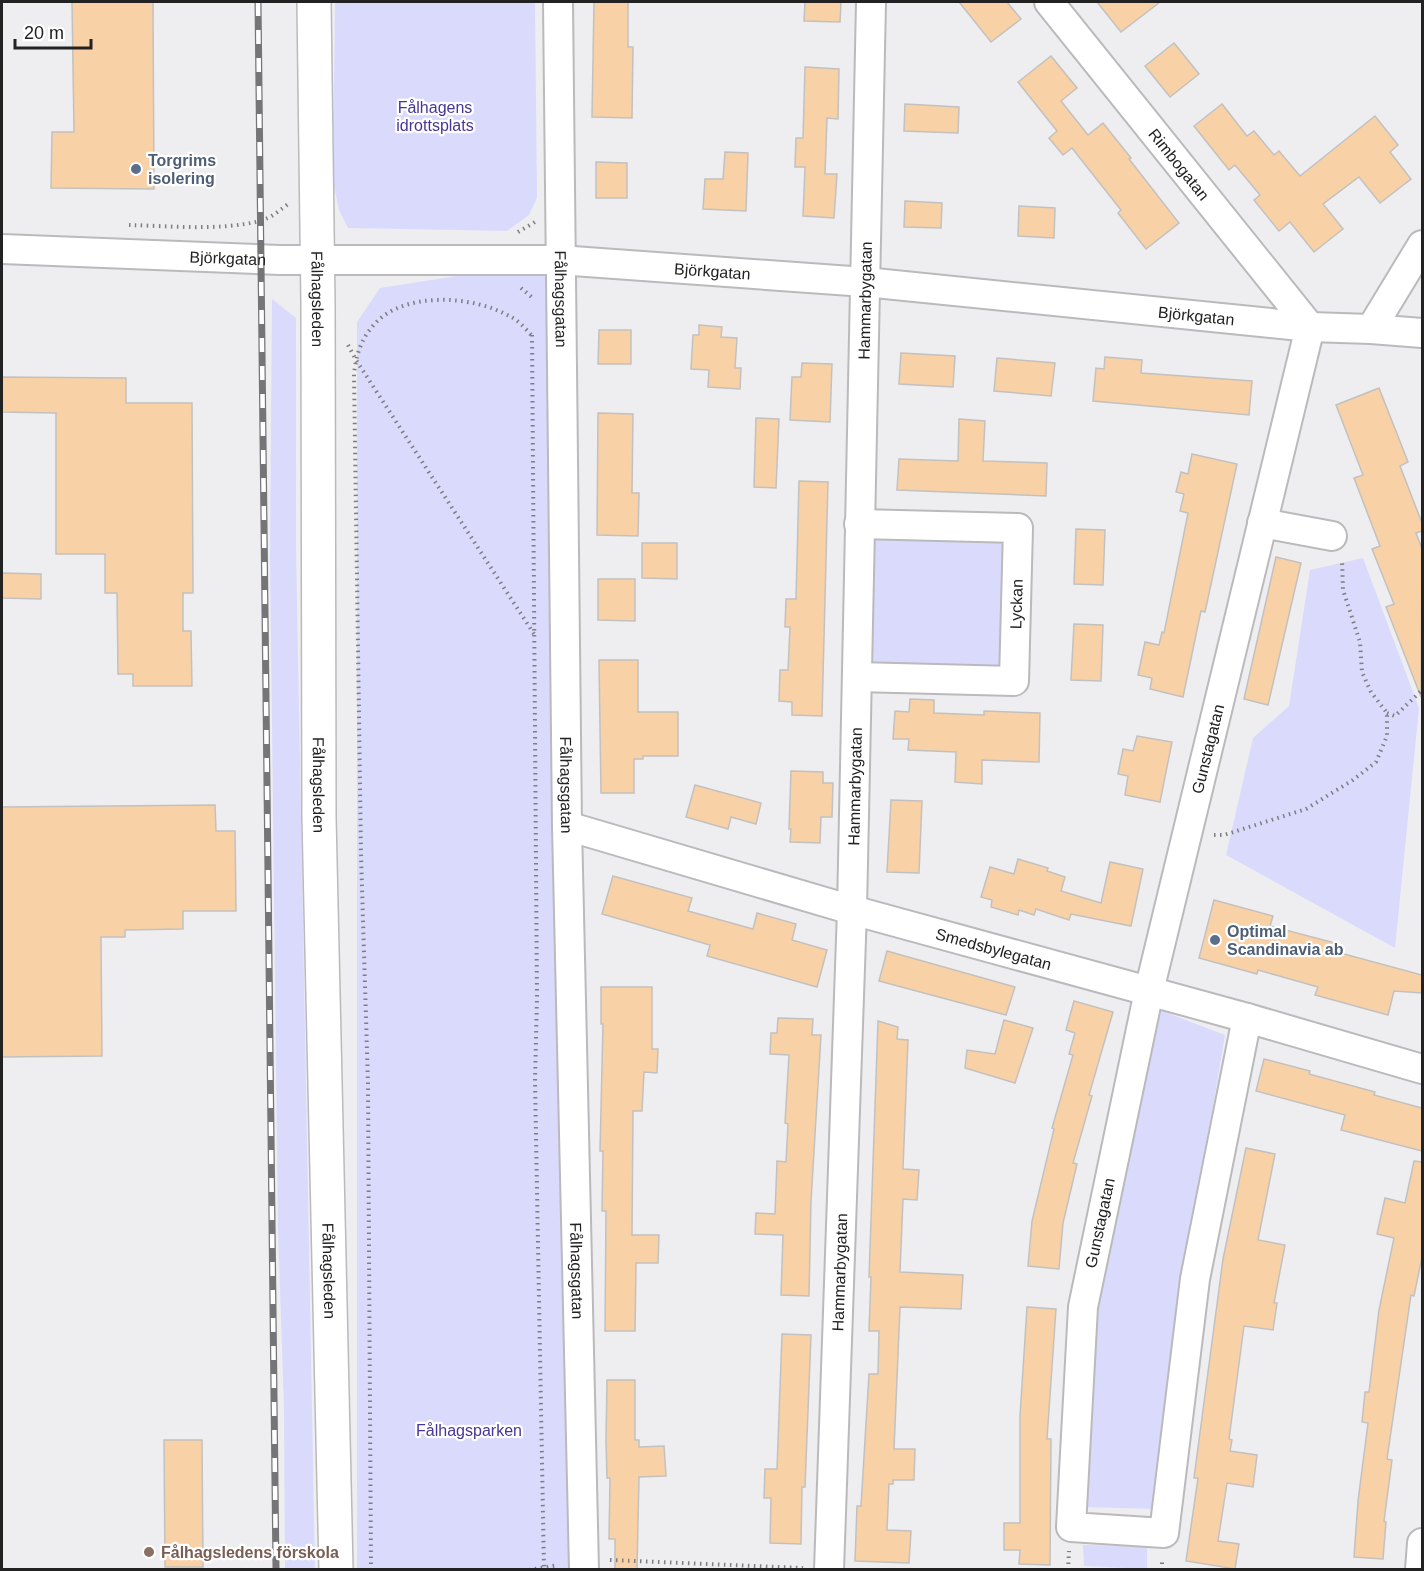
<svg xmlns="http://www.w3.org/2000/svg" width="1424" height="1571" viewBox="0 0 1424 1571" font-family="Helvetica,sans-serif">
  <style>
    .green { fill: #dadafd }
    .building { fill: #f9d1a7; stroke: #c3c1bf; stroke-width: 1.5 }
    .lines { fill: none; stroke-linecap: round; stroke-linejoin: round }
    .minor-casing { stroke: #bababc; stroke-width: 32 }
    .major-casing { stroke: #bababc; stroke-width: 36 }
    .path { stroke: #7e7e80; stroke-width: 4; stroke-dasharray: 1.5 4.5; stroke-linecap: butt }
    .minor { stroke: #fff; stroke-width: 28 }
    .major { stroke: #fff; stroke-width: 33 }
    .rail-casing { stroke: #757577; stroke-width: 7 }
    .rail { stroke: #fff; stroke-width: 4.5; stroke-dasharray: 14; stroke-linecap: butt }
    .service-dot { fill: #5c6f8a; stroke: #fff; stroke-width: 2 }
    .education-dot { fill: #8d6e63; stroke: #fff; stroke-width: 2 }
    .labels { text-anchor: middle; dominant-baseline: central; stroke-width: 4.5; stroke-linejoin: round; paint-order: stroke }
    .park-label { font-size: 16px; fill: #473695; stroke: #fff }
    .service-label { font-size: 16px; font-weight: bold; fill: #4e5e75; stroke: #fff; text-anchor: start }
    .street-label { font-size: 16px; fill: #222223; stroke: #fff }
    .education-label { font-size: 16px; font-weight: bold; fill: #785e54; stroke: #fff; text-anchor: start }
  </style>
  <rect width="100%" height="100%" fill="#eeeef1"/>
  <!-- green -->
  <g class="green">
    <path d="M335,2H535L537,198L529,215L507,231L348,228L339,210L333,182Z"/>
    <path d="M559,260L584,1569H357V322L380,288Z"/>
    <path d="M272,299L296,318V546L315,1570L285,1569L284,1409L278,1228L270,558Z"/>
    <path d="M859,524L1018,528L1014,681L857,677Z"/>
    <path d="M1363,558L1419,708L1395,948L1226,855L1253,738L1289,706L1310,570Z"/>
    <path d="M1157,1009L1225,1035L1213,1107L1180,1275L1153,1509L1085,1507L1094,1308Z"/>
    <path d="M1083,1545L1147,1546V1569L1084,1566Z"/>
  </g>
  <!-- building -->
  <g class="building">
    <path d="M72,2H153L154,189L51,188L52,132H74Z"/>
    <path d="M594,2H628V47H633L632,118L592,117Z"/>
    <path d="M805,2H841L840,22L804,21Z"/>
    <path d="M959,2H1007L1021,19L991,42Z"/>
    <path d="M1097,2H1160L1121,32Z"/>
    <path d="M1174,43L1199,74L1170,97L1145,66Z"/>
    <path d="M1051,56L1077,88L1061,101L1088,135L1103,123L1131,158L1129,159L1179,223L1146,249L1118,213L1121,210L1072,148L1063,155L1049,138L1057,131L1018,82Z"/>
    <path d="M805,67L839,69L838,119L827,118L825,174H837L834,218L803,216L805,167H795L796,138H803Z"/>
    <path d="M905,104L959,107L958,133L904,131Z"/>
    <path d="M1222,104L1247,136L1254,131L1274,155L1279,151L1300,176L1375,116L1398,145L1390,152L1411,179L1380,203L1359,177L1323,204L1343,229L1314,252L1290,222L1279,231L1254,200L1260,195L1235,165L1229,170L1194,126Z"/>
    <path d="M725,152L748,153L746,211L703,209L705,179H723Z"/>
    <path d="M596,162L627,163V198H596Z"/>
    <path d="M905,201L942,203L941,228L904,227Z"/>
    <path d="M1019,206L1055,208L1054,238L1018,236Z"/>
    <path d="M699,325L722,327L721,337L737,338L735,368H741L740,389L708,387L709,370L691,369L693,335H699Z"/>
    <path d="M599,330H631V364H598Z"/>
    <path d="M901,353L955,356L953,387L899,384Z"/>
    <path d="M1105,357L1142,360L1141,373L1252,381L1249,415L1093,401L1096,368L1104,369Z"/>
    <path d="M997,358L1055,363L1051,396L994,391Z"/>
    <path d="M802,363L832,364L830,422L790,420L792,377H801Z"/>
    <path d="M2,377L126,378V403H192L193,593H183V631H191L192,686H133V674H118L117,593H105V554H56V413L2,412Z"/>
    <path d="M1379,388L1408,462L1400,466L1422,523V531L1416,533L1422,549L1421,697L1386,607L1394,604L1372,549L1380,546L1354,478L1363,475L1336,405Z"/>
    <path d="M598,413L633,414L632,493H639L638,536L597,535Z"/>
    <path d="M756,418L779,419L776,488L754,487Z"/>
    <path d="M959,419L985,421L983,461L1047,463L1046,496L897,490L899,459L958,461Z"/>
    <path d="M1192,454L1237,464L1205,612L1201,611L1183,697L1150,689L1152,678L1138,675L1145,642L1159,645L1162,632L1164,633L1188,513L1180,511L1184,494L1176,492L1181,472L1188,474Z"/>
    <path d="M799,481L828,482L822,716L792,715V702L779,701L780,670H788L790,627H785L786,599H796Z"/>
    <path d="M1076,529L1105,530L1103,585L1074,584Z"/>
    <path d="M642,543H677V579L642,578Z"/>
    <path d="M1276,557L1301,563L1268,705L1244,699Z"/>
    <path d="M2,573L41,574V599L2,598Z"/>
    <path d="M598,579H635V621L598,620Z"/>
    <path d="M1074,624L1103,625L1101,681L1071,680Z"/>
    <path d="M599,660H638V712H678V756H643V759H634V793H601Z"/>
    <path d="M910,699L934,700V713L984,715V711L1040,713L1039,762L982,760V784L955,782L956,752L908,750L909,739H893L895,711L909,712Z"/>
    <path d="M1137,736L1172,742L1160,802L1125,795L1128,776L1118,774L1123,749L1133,751Z"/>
    <path d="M791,771L823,772V783H833L832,817H821L820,843L790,842L791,829H789Z"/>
    <path d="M695,785L761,803L756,824L731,817L728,829L686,817Z"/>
    <path d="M891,800L922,801L919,873L887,872Z"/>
    <path d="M215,805L216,831H235L236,911H183V929L125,930V937H101L102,1056L2,1057V807Z"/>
    <path d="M1018,859L1048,868L1047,871L1065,877L1061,891L1101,903L1110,862L1143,869L1131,926L1071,914L1069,920L1036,909L1034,915L1019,910L1018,915L991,907L992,900L981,897L990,867L1014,874Z"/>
    <path d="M613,876L692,898L688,911L753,929L757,913L796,924L792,940L827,950L817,987L707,956L710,945L602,914Z"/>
    <path d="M1214,900L1273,916L1270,926L1335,943L1333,951L1422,975V993L1394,991L1388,1015L1315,995L1318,987L1258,970L1257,974L1199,958Z"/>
    <path d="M887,951L1015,987L1006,1015L879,981Z"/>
    <path d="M601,987H652V1049H658L657,1073L644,1072L642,1111H633L632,1235H659L658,1263H636L635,1331H605L606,1211H602L603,1151H600L603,1024H601Z"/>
    <path d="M1074,1001L1113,1012L1089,1095L1092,1096L1073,1163L1077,1164L1063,1223L1059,1269L1028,1266L1032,1221L1054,1129L1052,1128L1073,1055L1069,1054L1075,1033L1066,1030Z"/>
    <path d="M778,1018L813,1019L812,1035H821L811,1201L809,1296L781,1295L783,1235L755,1234L756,1213L775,1214L777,1161L786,1162L788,1124L785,1123L789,1055L770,1054L771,1033H777Z"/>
    <path d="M1004,1020L1033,1028L1015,1083L965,1068L967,1050L995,1054Z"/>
    <path d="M878,1021L898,1027L897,1039L908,1040L903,1169L919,1170L917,1200L903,1199L900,1272L963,1275L961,1309L900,1307L894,1449H915L914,1480H893V1484H889L887,1530L911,1531L909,1563L855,1561L857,1506H861L869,1374H878L879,1331H869L871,1277H869Z"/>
    <path d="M1264,1059L1310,1071L1309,1074L1375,1092L1374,1095L1422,1108V1151L1341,1130L1345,1115L1256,1091Z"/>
    <path d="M1246,1148L1275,1154L1258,1240L1285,1245L1274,1303H1277L1273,1330L1244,1326L1229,1439L1232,1440L1230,1451L1257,1455L1253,1487L1227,1483L1218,1541L1239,1544L1235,1569L1186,1561L1198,1478H1194L1223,1259Z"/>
    <path d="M1414,1161L1422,1162V1257L1414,1296L1411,1295L1387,1459L1392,1460L1384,1521L1386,1522L1383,1559L1354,1557L1358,1501L1368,1423L1362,1422L1365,1392H1369L1379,1310L1394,1238L1377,1234L1385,1198L1405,1203Z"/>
    <path d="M1027,1307L1056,1309L1047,1439H1051L1050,1565L1019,1564L1020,1550H1004V1523H1020V1416Z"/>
    <path d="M782,1334L811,1335L805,1487H802L801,1544L770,1543L771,1498H764L765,1469H777Z"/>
    <path d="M607,1380H635V1440H639V1447L664,1446L666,1476L639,1477L637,1569H615V1539H609L610,1478H607L606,1441Z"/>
    <path d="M164,1440H202L203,1567H165Z"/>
  </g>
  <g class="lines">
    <!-- minor casing -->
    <g class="minor-casing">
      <g id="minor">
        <path id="s1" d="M558,2L567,826L584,1570"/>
        <path id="s2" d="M1049,2L1310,327L1149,991L1083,1307L1071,1527L1164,1533L1195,1279L1247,1018"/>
        <path id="s3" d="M2,249L280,260H559L865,282L1310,327L1371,329L1422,333"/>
        <path d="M1371,329L1422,245"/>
        <path d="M1262,523L1332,536"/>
        <path id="s4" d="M857,677L1014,681L1018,528L859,524"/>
        <path id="s5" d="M567,826L852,910L1247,1018L1422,1069"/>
        <path id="s6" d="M829,1570L852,910L871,2"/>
        <path d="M1420,1570L1422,1543"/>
      </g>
    </g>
    <!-- major casing -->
    <g class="major-casing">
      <g id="major">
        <path id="s7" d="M314,2L318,303L319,817L336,1570"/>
      </g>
    </g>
    <!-- path -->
    <g class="path">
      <path d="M129,225C170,226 220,231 260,221C271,218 279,211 288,204"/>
      <path d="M518,232L535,222"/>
      <path d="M521,288L534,299"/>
      <path d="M532,335L537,997L535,1081L544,1570"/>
      <path d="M348,345L356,360L534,634"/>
      <path d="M1387,713L1395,716L1422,690"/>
      <path d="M1214,835H1224L1306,809L1353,780L1376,762L1387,736V713L1371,692L1362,672L1360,642L1343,590L1342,560"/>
      <path d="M610,1560L803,1568"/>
      <path d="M371,1570L368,1084L361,854L354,374C356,357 360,341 372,327C401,290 474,295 511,317C519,321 526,329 532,336"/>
      <path d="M529,1570L558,1565"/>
      <path d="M1068,1570L1069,1551"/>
      <path d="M1162,1570V1558"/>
    </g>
    <!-- minor -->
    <use href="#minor" class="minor"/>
    <!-- major -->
    <use href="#major" class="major"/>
    <!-- rail casing -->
    <g class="rail-casing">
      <path id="rail" d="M258,2L276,1570"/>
    </g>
    <!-- rail -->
    <use href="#rail" class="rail"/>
  </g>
  <!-- markers -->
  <g class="service-dot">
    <circle cx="136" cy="169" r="6"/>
    <circle cx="1215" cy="940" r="6"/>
  </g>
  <circle class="education-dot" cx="149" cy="1552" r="6"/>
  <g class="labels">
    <!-- park labels -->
    <g class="park-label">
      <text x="435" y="107">Fålhagens<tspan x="435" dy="18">idrottsplats</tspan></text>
      <text x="469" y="1430">Fålhagsparken</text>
    </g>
    <!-- service labels -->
    <g class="service-label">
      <text x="148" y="160">Torgrims<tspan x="148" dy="18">isolering</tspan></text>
      <text x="1227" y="931">Optimal<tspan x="1227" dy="18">Scandinavia ab</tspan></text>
    </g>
    <!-- street labels -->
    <g class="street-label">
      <text stroke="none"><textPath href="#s2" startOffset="208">Rimbogatan</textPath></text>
      <text stroke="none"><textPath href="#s3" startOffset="226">Björkgatan</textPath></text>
      <text stroke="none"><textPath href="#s3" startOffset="711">Björkgatan</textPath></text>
      <text stroke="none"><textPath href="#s7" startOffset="297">Fålhagsleden</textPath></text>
      <text stroke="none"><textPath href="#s1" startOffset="297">Fålhagsgatan</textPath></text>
      <text stroke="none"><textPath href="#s6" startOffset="1270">Hammarbygatan</textPath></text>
      <text stroke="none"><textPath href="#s3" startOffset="1197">Björkgatan</textPath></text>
      <text stroke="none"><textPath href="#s4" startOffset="234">Lyckan</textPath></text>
      <text transform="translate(1208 749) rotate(-76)">Gunstagatan</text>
      <text stroke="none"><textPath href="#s7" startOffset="783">Fålhagsleden</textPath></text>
      <text stroke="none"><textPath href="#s1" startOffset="783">Fålhagsgatan</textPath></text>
      <text stroke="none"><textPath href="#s6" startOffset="784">Hammarbygatan</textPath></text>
      <text stroke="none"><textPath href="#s5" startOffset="444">Smedsbylegatan</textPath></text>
      <text transform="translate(1100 1223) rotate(-78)">Gunstagatan</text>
      <text stroke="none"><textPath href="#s7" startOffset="1269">Fålhagsleden</textPath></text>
      <text stroke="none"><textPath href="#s1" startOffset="1269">Fålhagsgatan</textPath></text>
      <text stroke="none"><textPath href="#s6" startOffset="298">Hammarbygatan</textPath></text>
    </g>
    <!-- education labels -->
    <g class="education-label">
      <text x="161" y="1552">Fålhagsledens förskola</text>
    </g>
  </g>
  <!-- border -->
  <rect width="1424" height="1571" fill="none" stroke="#222223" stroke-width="6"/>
  <!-- scale -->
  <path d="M15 39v9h76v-9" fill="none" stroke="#222223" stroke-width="3"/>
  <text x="24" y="39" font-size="18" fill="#222223" stroke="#ffffff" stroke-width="4.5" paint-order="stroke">20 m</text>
</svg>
